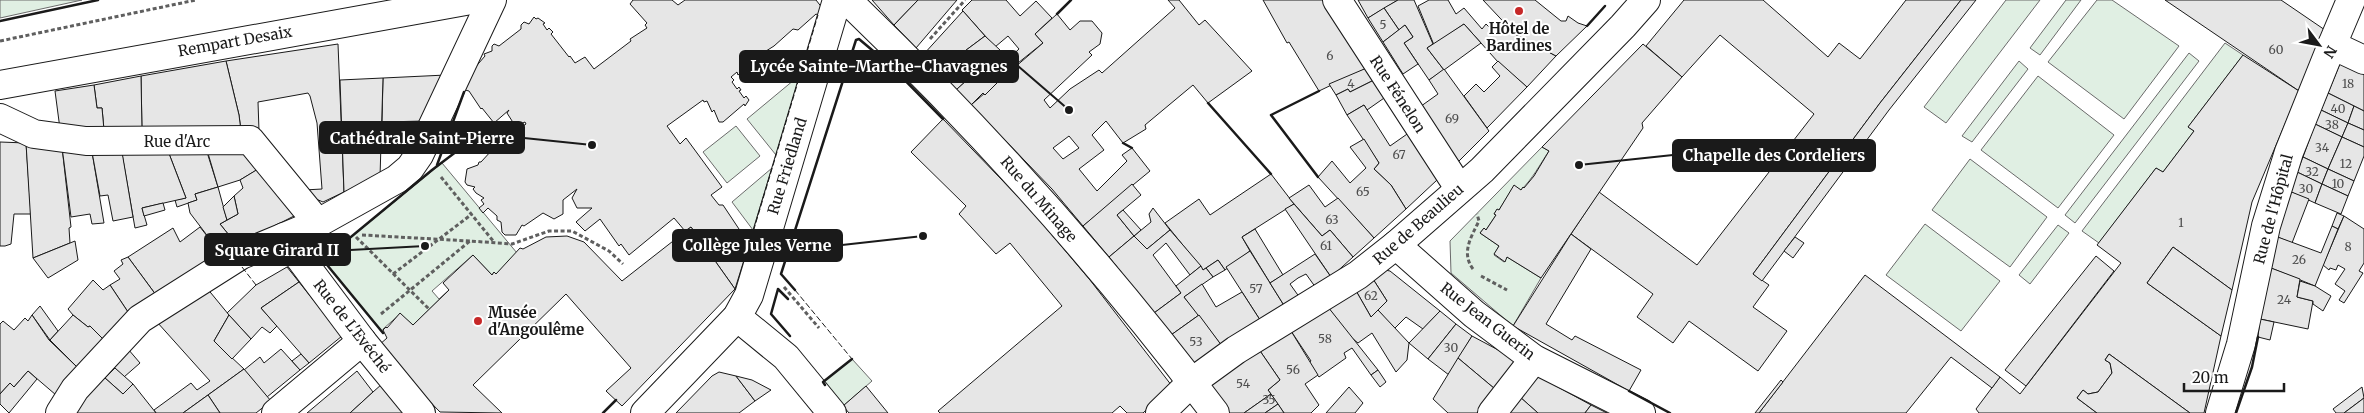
<svg xmlns="http://www.w3.org/2000/svg" width="2364" height="413" viewBox="0 0 2364 413" font-family="Merriweather,serif">
  <style>
    .green { fill: #e0efe3; stroke: #6a6a6a }
    .building { fill: #e6e6e6; stroke: #1a1a1a; fill-rule: evenodd }
    .lines { fill: none; stroke-linecap: round; stroke-linejoin: round }
    .minor-casing { stroke: #1a1a1a; stroke-width: 30 }
    .tertiary-casing { stroke: #1a1a1a; stroke-width: 30 }
    .path { stroke: #5f5f5f; stroke-width: 3; stroke-dasharray: 4 2.5; stroke-linecap: butt }
    .minor { stroke: #fff; stroke-width: 28 }
    .tertiary { stroke: #fff; stroke-width: 28 }
    .fence { stroke: #1a1a1a; stroke-width: 1; stroke-dasharray: 6 2.5; stroke-linecap: butt }
    .wall { stroke: #1a1a1a; stroke-width: 2.5 }
    .poi-dot { fill: #c62828; stroke: #fff; stroke-width: 2 }
    .labels { text-anchor: middle; dominant-baseline: central; stroke-width: 4; stroke-linejoin: round; paint-order: stroke }
    .number-label { font-size: 12px; fill: #4d4d4d }
    .poi-label { font-size: 15px; font-weight: bold; fill: #1a1a1a; stroke: #fff }
    .street-label { font-size: 15px; fill: #1a1a1a; stroke: #fff }
    .leader { fill: none; stroke: #1a1a1a; stroke-width: 2 }
    .callout-dot { fill: #1a1a1a; stroke: #fff; stroke-width: 2 }
    .callout { fill: #1a1a1a; stroke: #1a1a1a; stroke-width: 2 }
    .callout-label { font-size: 16px; text-anchor: middle; font-weight: bold; fill: #fff }
  </style>
  <rect width="100%" height="100%" fill="#fff"/>
  <!-- green -->
  <g class="green">
    <path d="M0,0H82L0,18Z"/>
    <path d="M2006,0H2040L1946,123L1924,107Z"/>
    <path d="M2066,0H2081L2040,55L2030,48Z"/>
    <path d="M2097,0H2112L2179,46L2124,119L2048,62Z"/>
    <path d="M2225,43L2243,55L2188,127L2194,131L2163,172L2156,168L2099,243L2082,231Z"/>
    <path d="M2189,53L2199,61L2075,223L2065,215Z"/>
    <path d="M2019,61L2028,69L1972,142L1962,136Z"/>
    <path d="M800,75L776,155L747,119Z"/>
    <path d="M2038,76L2114,135L2058,208L1981,150Z"/>
    <path d="M736,126L760,156L727,183L703,152Z"/>
    <path d="M1542,147L1549,151C1539,166 1533,178 1521,190L1514,186L1499,210H1497L1494,214L1496,215L1486,230L1484,228L1480,233L1499,246L1494,255L1504,262L1507,257L1541,278L1513,326L1451,273L1450,241Z"/>
    <path d="M1970,159L2047,217L2010,267L1932,210Z"/>
    <path d="M442,163L517,253L496,274L494,272L492,275L473,255L432,291L439,299L449,290L413,325L400,314L383,329V333L323,260Z"/>
    <path d="M772,168L753,230L732,202Z"/>
    <path d="M1925,224L2000,281L1961,331L1886,275Z"/>
    <path d="M2058,225L2069,233L2030,284L2019,275Z"/>
    <path d="M852,359L872,381L843,406L823,382Z"/>
  </g>
  <!-- building -->
  <g class="building">
    <path d="M633,0H672L678,5L685,0H816L823,9L818,15L816,14L798,30L793,29L774,46L755,58L754,62L738,75L737,72L731,77L734,80L732,82L737,89L739,87L741,90L739,91L744,98L746,96L749,100L745,106L744,104L723,122H719L714,110L712,112L707,101L704,102L703,100L667,126L680,144L686,138L722,187L711,195L719,205H723L749,244L735,289L691,227L685,231L674,218L629,255L621,244L619,246L600,219L585,231L576,222L592,208H577L572,198L577,189L563,200V214L554,219L543,213L524,226L522,225L516,235H505L502,232L501,222L497,220V216L488,208L483,213L479,208L484,204L481,200L484,198L476,193L473,189L475,187L467,185L465,182L467,169L478,165L479,162H481L492,150L491,136L501,133V130L510,136L526,124L525,122L518,125L514,124L507,113L509,110L494,123L482,108L481,109L469,91L465,90L472,71L485,56L484,54L492,51V46L494,44L499,46L521,29V25L524,22L529,24L534,17L536,19L538,18L545,23L543,24L547,30L549,28L553,32L551,34L569,57L570,56L575,63L585,57L594,69L631,41L630,39L647,28L645,25L647,23L630,4Z"/>
    <path d="M872,0H918L894,25Z"/>
    <path d="M918,0H957L916,48L894,25Z"/>
    <path d="M972,0H1006L1020,16L1036,1L1052,18L1035,34L1043,43L1013,67L1007,60L1019,49L1008,36L995,47L962,10Z"/>
    <path d="M1168,0H1179L1199,25L1205,20L1252,71L1208,103L1193,85L1145,125L1146,129L1123,143L1106,121L1092,135L1104,150L1079,169L1097,191L1127,161L1122,155L1132,148L1150,171L1083,226L1052,189L971,105L1043,43L1035,34L1057,14L1070,30L1080,21H1092L1102,33L1100,44L1089,52L1092,55L1044,100L1050,108L1070,89L1099,70L1102,73L1175,8ZM1069,136L1079,148L1063,159L1053,148Z"/>
    <path d="M1263,0H1329L1369,67L1319,91L1289,42L1287,43Z"/>
    <path d="M1358,0H1398L1368,18Z"/>
    <path d="M1398,0H1414L1433,44L1427,48L1444,70L1429,80L1404,43L1413,37L1405,25L1399,30L1384,8Z"/>
    <path d="M1429,0H1448L1456,14L1464,8L1482,29L1486,24L1493,31L1502,21L1515,34L1556,56L1527,87L1498,62L1464,24L1434,45L1418,6Z"/>
    <path d="M1483,0H1535L1561,21H1566L1568,16L1578,23L1587,26L1556,56L1515,34Z"/>
    <path d="M1684,0H1763L1828,57L1839,43L1860,59L1906,0H1961L1880,103L1753,274L1769,285L1753,307L1787,331L1758,371L1689,321L1673,343L1637,317L1653,294L1571,234L1599,192L1697,265L1814,114L1720,35L1682,77L1646,46Z"/>
    <path d="M1961,0H1976L1889,110L1762,281L1753,274L1880,103Z"/>
    <path d="M2165,0H2281L2325,30L2299,91Z"/>
    <path d="M1384,8L1399,30L1383,42L1368,18Z"/>
    <path d="M963,11L985,36L938,71L923,55Z"/>
    <path d="M1464,24L1481,43L1444,70L1427,48Z"/>
    <path d="M1405,25L1413,37L1404,43L1418,64L1403,74L1383,42Z"/>
    <path d="M985,36L1000,50L956,90L938,71Z"/>
    <path d="M338,44L344,192L323,202L309,196L304,190L322,189L317,123L310,96L308,93L258,102L259,131H241L239,115L226,61Z"/>
    <path d="M1643,44L1682,77L1642,123L1643,128L1541,278L1507,257L1505,262L1494,254L1499,246L1480,233L1484,228L1486,230L1496,215L1494,214L1497,209L1499,210L1514,185L1521,190L1523,187L1524,188L1534,176L1549,151L1542,147Z"/>
    <path d="M1000,50L1013,67L985,95L983,93L971,105L956,90L986,63L992,69L999,62L994,56Z"/>
    <path d="M2243,55L2299,91L2252,202L2232,290L2173,247L2147,283L2221,336L2204,413H2190L2109,354L2105,360L2110,363L2112,373L2098,392L2088,394L2083,390L2077,398L2097,413H1979L1976,409L2000,377L2020,394L2121,263L2097,245L2156,168L2163,172L2194,131L2188,127Z"/>
    <path d="M226,61L239,115L241,131H142L141,76Z"/>
    <path d="M1498,61L1527,87L1487,128L1464,96L1476,84L1484,92L1500,76L1492,67Z"/>
    <path d="M2341,61L2364,73V111L2328,93Z"/>
    <path d="M1369,67L1376,79L1350,92L1348,89L1336,95L1329,84Z"/>
    <path d="M1444,69L1489,131L1458,162L1417,109L1438,94L1429,80Z"/>
    <path d="M446,75L425,121L382,122L383,78Z"/>
    <path d="M141,76L142,131L104,130L102,108H97L94,85Z"/>
    <path d="M383,78L380,177L344,192L340,80Z"/>
    <path d="M1376,79L1387,96L1367,110L1364,105L1347,115L1336,95L1348,89L1350,92Z"/>
    <path d="M94,85L97,108H102L104,130L60,129L55,91Z"/>
    <path d="M2328,93L2354,106L2348,123L2321,110Z"/>
    <path d="M1364,105L1390,146L1410,132L1437,177V180L1406,209L1391,185L1374,169L1379,163L1347,115Z"/>
    <path d="M2354,106L2364,111V130L2348,123Z"/>
    <path d="M2321,110L2348,123L2342,137L2315,124Z"/>
    <path d="M943,119L1030,209L1090,280L1172,386L1143,413H1127L1120,406L1112,413H940L938,411L1062,306L1010,243L996,254L959,214L966,206L911,152Z"/>
    <path d="M2348,123L2364,130V147L2342,137Z"/>
    <path d="M2315,124L2342,137L2328,169L2303,157Z"/>
    <path d="M2342,137L2364,147V156L2354,181L2328,169Z"/>
    <path d="M1364,139L1379,163L1374,169L1391,185L1406,209L1374,238L1318,177L1332,161L1350,183L1366,168L1350,147Z"/>
    <path d="M0,142L26,143L31,214H14L11,244L5,246H0Z"/>
    <path d="M26,143L62,147L71,227L69,228L70,243L33,258Z"/>
    <path d="M62,147L92,152L104,223L92,224L90,214L71,217Z"/>
    <path d="M206,149L218,187L195,194L197,200L177,207L175,200L186,198L168,151Z"/>
    <path d="M207,150H248L260,168L240,180L218,187Z"/>
    <path d="M168,151L186,198L142,208L147,225L135,228L122,154Z"/>
    <path d="M92,152H122L133,217L113,221L108,195L100,196Z"/>
    <path d="M2303,157L2328,169L2322,184L2297,172Z"/>
    <path d="M263,166L294,216L237,245L220,224L238,214L234,196L243,188L240,180Z"/>
    <path d="M2328,169L2354,181L2348,196L2322,184Z"/>
    <path d="M2297,172L2322,184L2315,203L2289,191Z"/>
    <path d="M1271,174L1294,204L1242,237L1250,251L1225,270L1218,260L1203,270L1165,223L1199,199L1210,215Z"/>
    <path d="M1132,184L1141,195L1117,215L1134,236L1109,257L1083,226Z"/>
    <path d="M2322,184L2348,196L2341,214L2315,203Z"/>
    <path d="M1309,185L1325,207L1338,198L1374,238L1353,257L1330,230L1322,236L1289,198Z"/>
    <path d="M218,187L227,220L220,224L237,245L222,255L190,213L188,203L197,200L195,194Z"/>
    <path d="M2289,191L2309,199L2292,243L2275,236Z"/>
    <path d="M234,196L238,214L227,220L223,207Z"/>
    <path d="M163,203L165,210L144,216L142,208Z"/>
    <path d="M1294,204L1322,236L1330,230L1353,257L1331,277L1285,209Z"/>
    <path d="M1153,208L1170,230L1147,249L1134,236L1151,222L1149,214Z"/>
    <path d="M1123,210L1141,230L1134,236L1117,215Z"/>
    <path d="M2337,213L2344,216L2338,229L2332,226Z"/>
    <path d="M2344,216L2364,229V263L2359,271L2363,273L2344,303L2339,300L2345,291L2335,284L2345,269L2338,265L2336,270L2330,268L2329,270L2323,265Z"/>
    <path d="M2332,226L2338,229L2315,286L2271,268L2275,236L2321,253Z"/>
    <path d="M200,227L222,255L159,299L128,257L173,228L180,242Z"/>
    <path d="M691,227L735,289L622,406L606,391L631,368L566,294L473,385L502,413L440,412L399,370L379,345L387,338L383,330L386,327L387,328L400,313L413,325L449,290L443,283L473,255L492,275L494,272L496,274L520,248L523,249L546,237L567,236L584,242L622,281Z"/>
    <path d="M1255,229L1283,275L1270,283L1242,237Z"/>
    <path d="M1170,230L1201,266L1190,275L1166,243L1153,255L1181,293L1154,313L1109,257L1134,236L1147,249Z"/>
    <path d="M1571,234L1591,249L1546,324L1572,340L1575,336L1641,370L1629,391L1513,326Z"/>
    <path d="M1795,237L1804,243L1793,258L1784,251Z"/>
    <path d="M75,241L78,260L48,278L33,258Z"/>
    <path d="M2173,247L2232,290L2221,336L2147,283Z"/>
    <path d="M1250,251L1285,307L1262,323L1226,267Z"/>
    <path d="M1315,254L1331,277L1316,288L1306,274L1298,278L1290,284L1300,298L1285,307L1270,283Z"/>
    <path d="M2096,256L2114,271L2026,386L2005,370Z"/>
    <path d="M128,257L156,295L132,318L110,285L120,279L114,271L123,264L121,260Z"/>
    <path d="M1218,260L1225,270L1213,277L1206,268Z"/>
    <path d="M1201,266L1203,270L1206,268L1213,277L1184,297L1199,315L1171,335L1154,313L1181,293L1176,286Z"/>
    <path d="M287,267L299,282L261,308L277,326L270,333L262,327L251,339L227,313L256,285Z"/>
    <path d="M2271,268L2300,279L2297,297L2313,301L2308,329L2260,319Z"/>
    <path d="M1385,270L1390,271L1440,311L1423,329L1406,317L1394,329L1378,310L1387,301L1373,279Z"/>
    <path d="M1865,275L2000,377L1992,388L1951,357L1906,413H1759Z"/>
    <path d="M1373,279L1387,301L1371,317L1355,289Z"/>
    <path d="M93,280L103,290L110,285L132,318L106,342L90,326L88,327L73,315L68,309Z"/>
    <path d="M2300,281L2315,286L2331,296L2323,311L2313,304V301L2297,297Z"/>
    <path d="M299,282L342,336L309,363L261,308Z"/>
    <path d="M1202,284L1216,307L1242,292L1262,323L1260,324L1258,320L1222,346L1184,297Z"/>
    <path d="M206,287L229,315L214,341L244,369L183,413H156L154,410L191,383L197,390L210,381L157,322Z"/>
    <path d="M1355,289L1371,317L1378,310L1409,343L1407,360L1396,372L1372,333L1358,343L1347,334L1328,307Z"/>
    <path d="M40,306L58,331L50,340L32,315Z"/>
    <path d="M1328,307L1378,370L1371,375L1352,348L1344,353L1346,358L1319,377L1308,363L1311,361L1291,331Z"/>
    <path d="M1440,311L1456,324L1428,359L1409,343Z"/>
    <path d="M32,315L49,340L78,368L56,395L28,371L14,387L10,383L0,394V324L3,321L14,330L25,318L28,321Z"/>
    <path d="M73,315L88,327L90,326L106,342L78,368L50,340Z"/>
    <path d="M229,315L251,339L232,359L214,341Z"/>
    <path d="M1199,315L1222,346L1197,364H1193L1171,335Z"/>
    <path d="M2260,319L2274,322L2270,340L2258,337Z"/>
    <path d="M1456,324L1472,336L1449,375L1428,359Z"/>
    <path d="M1291,331L1318,375L1305,384L1319,405L1311,413H1284L1268,390L1280,380L1258,348L1261,351Z"/>
    <path d="M1472,336L1517,360L1495,389L1458,358Z"/>
    <path d="M1258,348L1280,380L1268,390L1271,394L1244,413H1228L1207,385Z"/>
    <path d="M128,349L140,363L124,377L111,364Z"/>
    <path d="M281,349L300,370L267,397L244,370L260,357L264,363Z"/>
    <path d="M301,354L309,363L300,370L292,361Z"/>
    <path d="M2109,354L2190,413H2097L2077,398L2083,390L2088,394L2098,392L2112,373L2110,363L2105,360Z"/>
    <path d="M1458,358L1495,389L1477,413H1448L1433,399Z"/>
    <path d="M115,368L133,384L123,394L105,378Z"/>
    <path d="M244,369L271,401L256,413H220L208,395Z"/>
    <path d="M1378,370L1386,382L1380,387L1371,375Z"/>
    <path d="M28,371L37,379L9,413L0,404V394L10,383L14,387Z"/>
    <path d="M357,371L373,392L350,413H307Z"/>
    <path d="M719,372L736,376L755,401L739,413H676L712,376Z"/>
    <path d="M1536,375L1591,405L1585,413H1538L1520,397Z"/>
    <path d="M736,376L752,380L771,390L755,401Z"/>
    <path d="M105,378L123,394L133,384L156,413H72L80,400Z"/>
    <path d="M1781,380L1783,382L1759,413H1755Z"/>
    <path d="M382,384L405,413H350L373,392Z"/>
    <path d="M866,386L888,413H849L843,406Z"/>
    <path d="M1349,387L1363,403L1355,413H1326Z"/>
    <path d="M2362,387L2364,398L2344,413H2336L2333,409Z"/>
    <path d="M1271,394L1278,404L1265,413H1244Z"/>
    <path d="M208,395L220,413H183Z"/>
    <path d="M1520,397L1538,413H1508Z"/>
    <path d="M2364,398V413H2344Z"/>
    <path d="M1278,404L1284,413H1265Z"/>
    <path d="M1591,405L1607,413H1585Z"/>
  </g>
  <g class="lines">
    <!-- minor casing -->
    <g class="minor-casing">
      <g id="minor">
        <path d="M847,0C980,128 1104,265 1215,413"/>
        <path d="M1337,0L1459,188"/>
        <path d="M2332,45L2351,0"/>
        <path d="M0,118L34,134L86,141L250,140L318,223"/>
        <path d="M284,237L362,341L421,413"/>
        <path d="M1396,245L1474,314L1534,359L1641,413"/>
        <path d="M737,317L786,357L832,413"/>
        <path d="M60,413L75,389L140,319L241,255L318,223L397,179L410,168L419,155L492,0"/>
        <path d="M276,413L362,341"/>
        <path d="M645,413L737,317L749,295L837,0"/>
        <path d="M1160,413L1192,382L1236,350L1358,275L1396,245L1482,170L1623,26L1646,0"/>
        <path d="M1492,413L1534,359"/>
        <path d="M2220,413L2241,344L2266,226L2289,152L2332,45L2364,60"/>
      </g>
    </g>
    <!-- tertiary casing -->
    <g class="tertiary-casing">
      <path id="tertiary" d="M0,85L471,0"/>
    </g>
    <!-- path -->
    <g class="path">
      <path d="M930,39L965,0"/>
      <path d="M0,41L196,0"/>
      <path d="M441,177L494,242"/>
      <path d="M362,235L470,241"/>
      <path d="M356,237L429,309"/>
      <path d="M1473,269C1461,253 1471,237 1479,221L1477,214"/>
      <path d="M393,274L472,214"/>
      <path d="M1481,276L1507,290"/>
      <path d="M784,287L819,328"/>
      <path d="M381,314L470,241L512,244L549,231H572L609,251L623,264"/>
    </g>
    <!-- minor -->
    <use href="#minor" class="minor"/>
    <!-- tertiary -->
    <use href="#tertiary" class="tertiary"/>
    <!-- fence -->
    <g class="fence">
      <path d="M751,239L818,15"/>
      <path d="M242,267L256,285"/>
      <path d="M795,290L852,359"/>
    </g>
    <!-- wall -->
    <g class="wall">
      <path d="M1057,14L1071,0"/>
      <path d="M0,21L98,0"/>
      <path d="M1587,26L1605,6"/>
      <path d="M1208,103L1271,174"/>
      <path d="M1123,143L1132,148"/>
      <path d="M437,165L464,92"/>
      <path d="M1318,177L1271,115L1319,91"/>
      <path d="M795,290L781,274L856,40L859,39L891,66L943,119"/>
      <path d="M788,299L778,289L771,314L790,336"/>
      <path d="M383,333L323,260L432,170L494,123"/>
      <path d="M825,385L823,382L852,359"/>
      <path d="M1629,391L1670,413"/>
      <path d="M603,413L616,400"/>
      <path d="M2236,413L2252,367L2258,337"/>
    </g>
  </g>
  <!-- markers -->
  <g class="poi-dot">
    <circle cx="1519" cy="11" r="5"/>
    <circle cx="478" cy="321" r="5"/>
  </g>
  <g class="labels">
    <!-- number labels -->
    <g class="number-label">
      <text x="1383" y="24">5</text>
      <text x="2276" y="49">60</text>
      <text x="1330" y="55">6</text>
      <text x="1351" y="83">4</text>
      <text x="2348" y="83">18</text>
      <text x="2338" y="108">40</text>
      <text x="1452" y="118">69</text>
      <text x="2332" y="124">38</text>
      <text x="2322" y="147">34</text>
      <text x="1399" y="154">67</text>
      <text x="2346" y="163">12</text>
      <text x="2312" y="171">32</text>
      <text x="2338" y="183">10</text>
      <text x="2306" y="188">30</text>
      <text x="1363" y="191">65</text>
      <text x="1332" y="219">63</text>
      <text x="2181" y="222">1</text>
      <text x="1326" y="245">61</text>
      <text x="2348" y="246">8</text>
      <text x="2299" y="259">26</text>
      <text x="1256" y="288">57</text>
      <text x="1371" y="295">62</text>
      <text x="2284" y="299">24</text>
      <text x="1325" y="338">58</text>
      <text x="1196" y="341">53</text>
      <text x="1451" y="347">30</text>
      <text x="1293" y="369">56</text>
      <text x="1243" y="383">54</text>
      <text x="1269" y="399">35</text>
    </g>
    <!-- poi labels -->
    <g class="poi-label">
      <text x="1519" y="28">Hôtel de<tspan x="1519" dy="17">Bardines</tspan></text>
      <text x="488" y="312" text-anchor="start">Musée<tspan x="488" dy="17">d'Angoulême</tspan></text>
    </g>
    <!-- street labels -->
    <g class="street-label">
      <text transform="translate(235 41) rotate(-10)">Rempart Desaix</text>
      <text transform="translate(1398 94) rotate(57)">Rue Fénelon</text>
      <text x="177" y="141">Rue d'Arc</text>
      <text transform="translate(787 166) rotate(-73)">Rue Friedland</text>
      <text transform="translate(1039 199) rotate(49)">Rue du Minage</text>
      <text transform="translate(2273 209) rotate(-75)">Rue de l'Hôpital</text>
      <text transform="translate(1418 224) rotate(-41)">Rue de Beaulieu</text>
      <text transform="translate(1488 321) rotate(38)">Rue Jean Guerin</text>
      <text transform="translate(352 326) rotate(52)">Rue de L'Evéché</text>
    </g>
  </g>
  <!-- callouts -->
  <path class="leader" d="M1069 110L1018 66M592 145L524 138M1579 165L1673 155M923 236L842 245M425 246L350 250"/>
  <g class="callout-dot">
    <circle cx="1069" cy="110" r="5"/>
    <circle cx="592" cy="145" r="5"/>
    <circle cx="1579" cy="165" r="5"/>
    <circle cx="923" cy="236" r="5"/>
    <circle cx="425" cy="246" r="5"/>
  </g>
  <g class="callout">
    <rect x="740" y="51" width="278" height="31" rx="5"/>
    <rect x="320" y="122" width="204" height="31" rx="5"/>
    <rect x="1673" y="140" width="202" height="31" rx="5"/>
    <rect x="673" y="230" width="169" height="31" rx="5"/>
    <rect x="205" y="234" width="145" height="31" rx="5"/>
  </g>
  <g class="callout-label">
    <text x="879" y="72">Lycée Sainte-Marthe-Chavagnes</text>
    <text x="422" y="144">Cathédrale Saint-Pierre</text>
    <text x="1774" y="161">Chapelle des Cordeliers</text>
    <text x="757" y="251">Collège Jules Verne</text>
    <text x="277" y="256">Square Girard II</text>
  </g>
  <!-- north arrow -->
  <g transform="translate(2319 45) rotate(122)" stroke="#ffffff" stroke-width="4" paint-order="stroke">
  <path d="M0-4L9 19L0 12L-9 19Z" fill="#1a1a1a"/>
  <text y="-8" font-size="14" font-weight="bold" text-anchor="middle" fill="#1a1a1a">N</text>
  </g>
  <!-- scale -->
  <path d="M2184 383v8h100v-8" fill="none" stroke="#1a1a1a" stroke-width="2.5"/>
  <text x="2192" y="383" font-size="15" fill="#1a1a1a" stroke="#ffffff" stroke-width="4" paint-order="stroke">20 m</text>
</svg>
